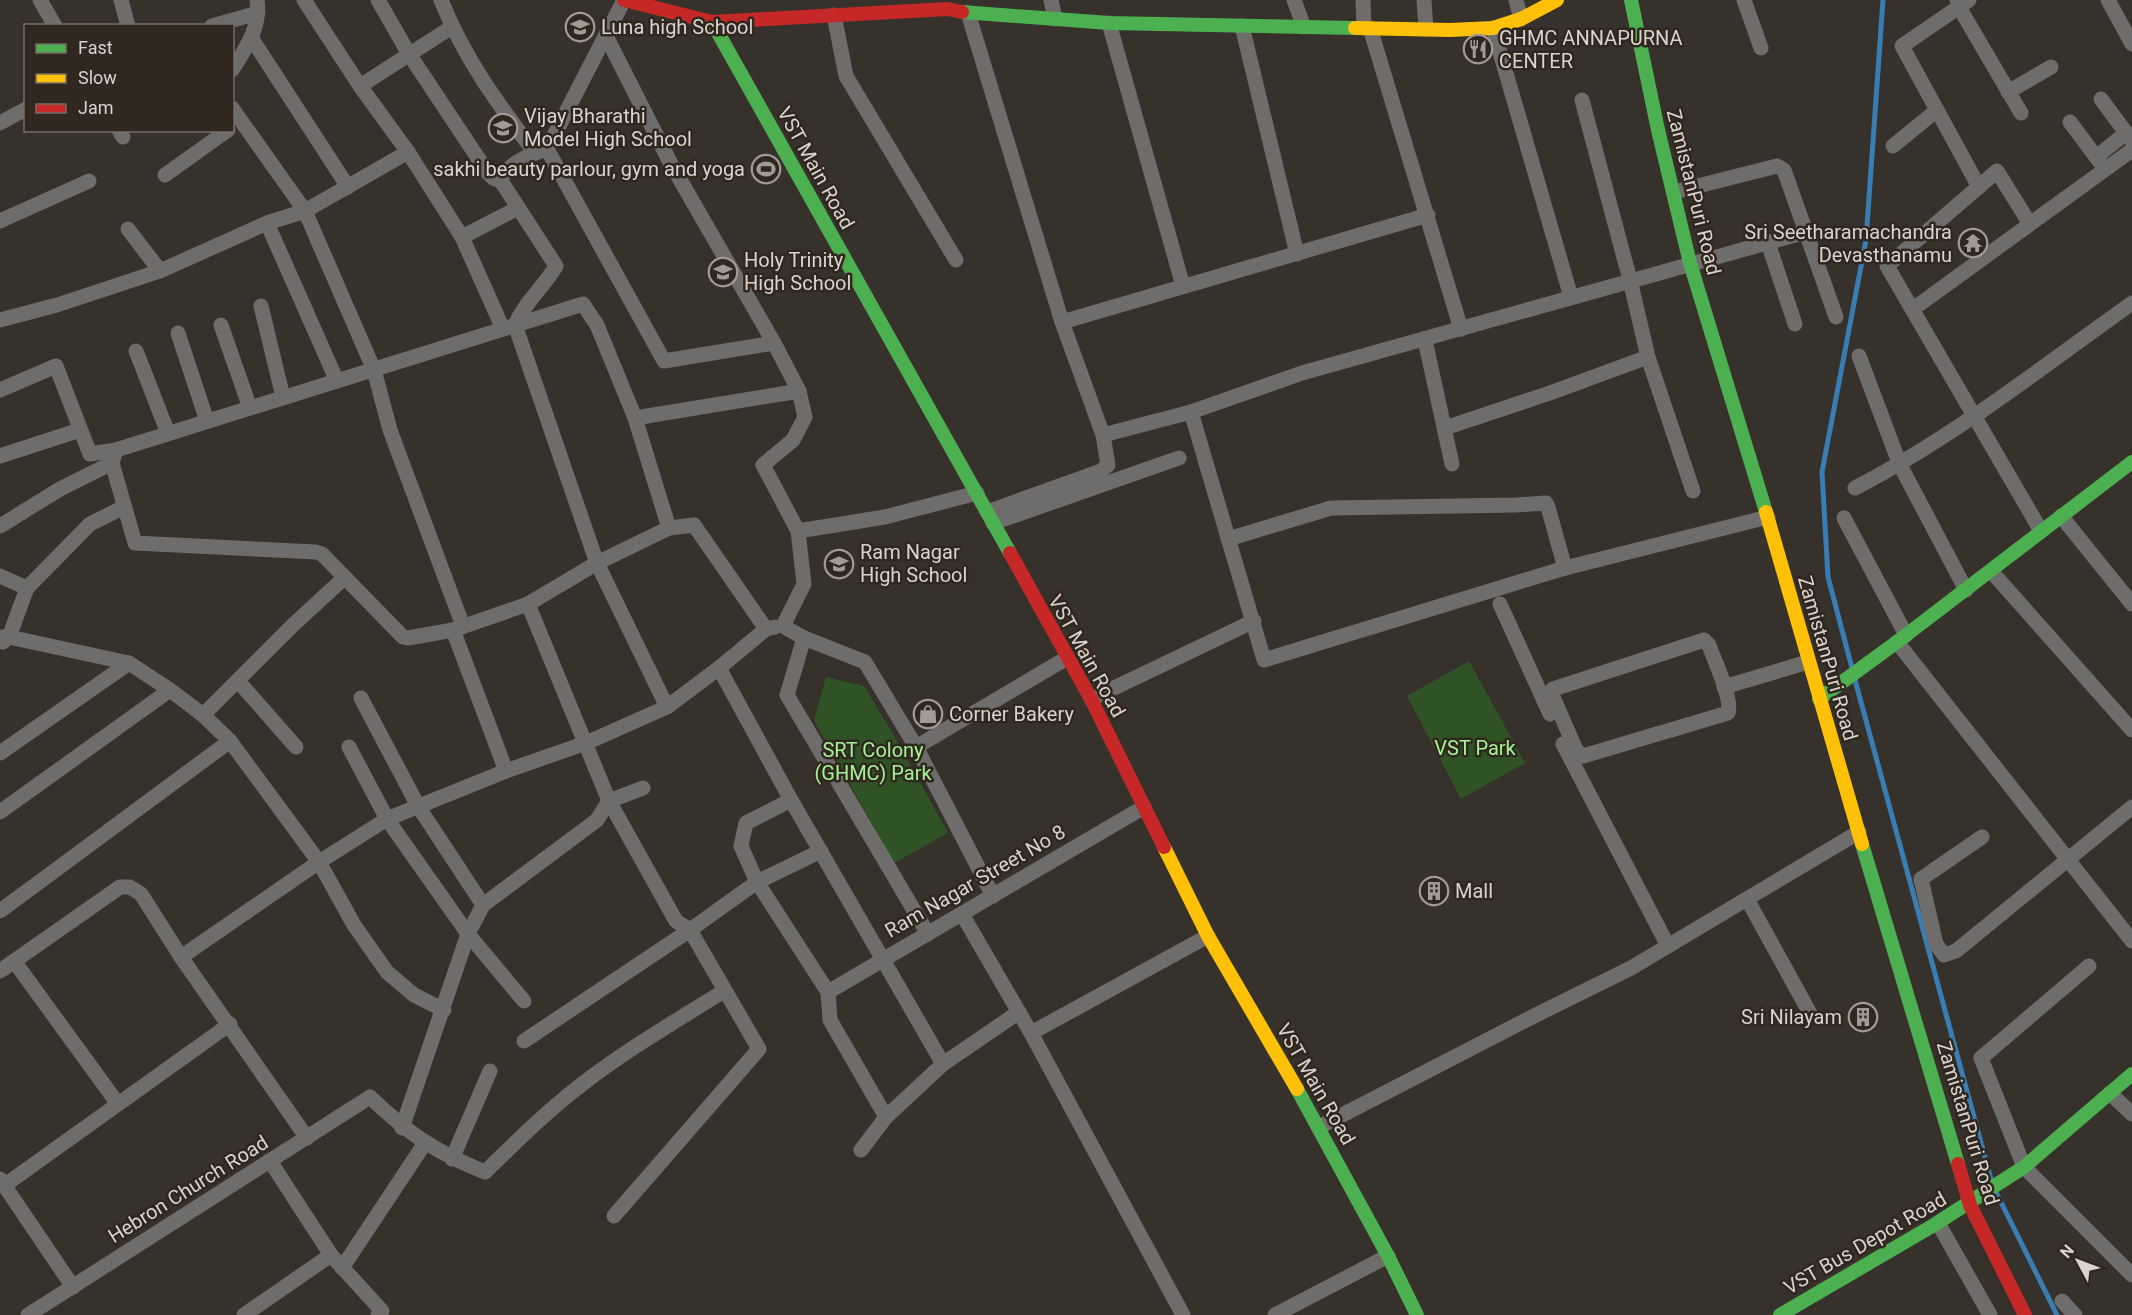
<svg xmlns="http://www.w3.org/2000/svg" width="2132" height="1315" viewBox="0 0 2132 1315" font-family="Roboto,sans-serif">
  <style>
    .green { fill: #305326 }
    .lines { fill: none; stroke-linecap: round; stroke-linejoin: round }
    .stream { stroke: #387db3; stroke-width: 5 }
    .street { stroke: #6f6c6c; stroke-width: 15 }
    .fast { stroke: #4caf50; stroke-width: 14 }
    .slow { stroke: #ffc107; stroke-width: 14 }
    .jam { stroke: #c62828; stroke-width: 14 }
    .labels { text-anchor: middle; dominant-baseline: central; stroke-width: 5; stroke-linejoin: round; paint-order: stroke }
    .poi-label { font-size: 20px; fill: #dad3ce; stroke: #30271e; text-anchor: start }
    .street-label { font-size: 20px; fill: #dad3ce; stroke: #30271e }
    .park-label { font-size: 20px; fill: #a4f393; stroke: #30271e }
  </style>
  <rect width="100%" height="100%" fill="#37312c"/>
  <!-- green -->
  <g class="green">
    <path d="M1469,661L1525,763L1461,799L1407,696Z"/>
    <path d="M826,677L864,686L897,741L948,833L894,863L814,720Z"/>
  </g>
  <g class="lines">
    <!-- stream -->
    <g class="stream">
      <path d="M1852,668L1828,577L1822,472L1866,240L1883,0"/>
      <path d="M1855,680L1992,1183"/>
      <path d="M1996,1192L2057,1315"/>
    </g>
    <!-- street -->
    <g class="street">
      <path d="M40,0L55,26"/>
      <path d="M121,0L128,26"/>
      <path d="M304,0L360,86L408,152L462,237L503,329"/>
      <path d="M378,0L409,54L488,173L493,178L501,181"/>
      <path d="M441,0C464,58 498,104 535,153"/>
      <path d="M624,0L547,149L664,361L774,343"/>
      <path d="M1051,0L1055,19"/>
      <path d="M1294,0L1304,27"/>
      <path d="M1363,0L1364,28"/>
      <path d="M1424,0L1426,29"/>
      <path d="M1516,0L1521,19"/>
      <path d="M1744,0L1761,48"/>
      <path d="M1957,0L1959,7L2021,113"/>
      <path d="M1969,0L1902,46L1979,187"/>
      <path d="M2108,0L2132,44"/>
      <path d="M968,13L1062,322L1103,435L1108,465L1101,471L987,512"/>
      <path d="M834,15L846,76L956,260"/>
      <path d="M1109,23L1183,286"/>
      <path d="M212,26L258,13"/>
      <path d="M1242,26L1297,254"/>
      <path d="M1370,28L1461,329"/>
      <path d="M1493,28L1571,297"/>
      <path d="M606,36L671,164L774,343L799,391L805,417L793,440L763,465L798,531L804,584L783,626L804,638L865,662L916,747L993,896"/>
      <path d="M252,39L348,187"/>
      <path d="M232,70C246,48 261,27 257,0"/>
      <path d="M360,86L452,27"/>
      <path d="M2008,92L2051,67"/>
      <path d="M2101,99L2132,141"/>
      <path d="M1582,100L1630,280L1648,357L1693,491"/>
      <path d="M232,108L305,211L374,370L390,430L463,626"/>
      <path d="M2070,122L2105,169"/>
      <path d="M0,123L26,109"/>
      <path d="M119,130L123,137"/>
      <path d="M1893,146L1937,110"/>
      <path d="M547,149C532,154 505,164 501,181L556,266C544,287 524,303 515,325L597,563L667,707"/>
      <path d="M2096,157L2126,133"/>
      <path d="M165,175L228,130"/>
      <path d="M1674,192L1777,166L1784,170L1836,317"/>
      <path d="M0,221L89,181"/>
      <path d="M267,223L337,381"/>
      <path d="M2030,224L1997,171L1887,266L2041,531"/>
      <path d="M128,229L160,271"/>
      <path d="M462,237L518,208"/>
      <path d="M1768,243L1795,324"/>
      <path d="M261,306L283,397"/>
      <path d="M1913,309L2132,150"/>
      <path d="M0,320L57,305L160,271L267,223L305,211L408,152"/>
      <path d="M1062,322L1428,215"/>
      <path d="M221,325L250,408"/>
      <path d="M178,333L207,421"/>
      <path d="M1425,340L1452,464"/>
      <path d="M136,351L168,433"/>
      <path d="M1859,356L1900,465L1966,590"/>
      <path d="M0,390L56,366L90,454L116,450L583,304L597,325L635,418L669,528"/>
      <path d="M1191,412L1264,660L1565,568L1768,517"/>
      <path d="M635,418L799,391"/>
      <path d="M1445,428L1547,394L1648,357"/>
      <path d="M1103,435L1191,412L1302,373L1806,232"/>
      <path d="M116,450L112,463L135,543L316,552L322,554L403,637L408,638L453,630L528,604L597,563L669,528L694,525L766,629"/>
      <path d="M0,456L80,430"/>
      <path d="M1855,488C1954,437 2042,367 2132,303"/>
      <path d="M2061,516L2132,604"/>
      <path d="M1844,518L1906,635"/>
      <path d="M993,523L1179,458"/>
      <path d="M0,526L60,489L112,463"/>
      <path d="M798,531L885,517L977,493"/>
      <path d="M1228,539L1331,508L1516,505L1546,503L1548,507L1565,568"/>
      <path d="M1991,571L2132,730"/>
      <path d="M0,576L27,588L9,637L3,642"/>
      <path d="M27,588L90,524L124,507"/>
      <path d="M528,604L609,801L676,921L690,930L759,1049L614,1216"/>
      <path d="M1500,604L1550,714"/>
      <path d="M453,630L506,771"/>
      <path d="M0,637H9L129,663L170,690L203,715L230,741L319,862L354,925L387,972L414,995L444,1010"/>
      <path d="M804,638L787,695L928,934"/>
      <path d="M1704,640L1709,645C1714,660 1733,699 1728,713L1583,756L1576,750L1553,697V689Z"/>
      <path d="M1897,642L2132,941"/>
      <path d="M719,668L791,800L943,1064"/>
      <path d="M238,681L296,747"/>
      <path d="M1724,687L1808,662"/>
      <path d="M361,698L418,806L483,905"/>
      <path d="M1091,699L1254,621"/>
      <path d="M203,715L292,626L344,578"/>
      <path d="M1563,744L1668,946"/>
      <path d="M349,747L387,819L468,934L524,1001"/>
      <path d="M916,747L1067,658"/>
      <path d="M0,753L129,663"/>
      <path d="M791,800L746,823L741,846L757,882L828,992L830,1020L886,1117"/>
      <path d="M0,812L170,690"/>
      <path d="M1982,837L1921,879L1936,944L1944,955L1956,951L2132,807"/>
      <path d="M1747,899L1811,1015"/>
      <path d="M0,911L230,741"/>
      <path d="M962,914L1031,1033L1183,1315"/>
      <path d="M181,957L319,862L387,819L506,771L586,743L667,707L719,668L766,629L775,627"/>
      <path d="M14,961L118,1104"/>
      <path d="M2089,966L1981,1058L2024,1167L2132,1275"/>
      <path d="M0,971L120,887H130L141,894L181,957L307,1138"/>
      <path d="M828,992L1144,807"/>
      <path d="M1031,1033L1208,936"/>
      <path d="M524,1041L690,930L757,882L821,851"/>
      <path d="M2110,1093L2132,1114"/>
      <path d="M1319,1127L1532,1017L1631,968L1859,832"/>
      <path d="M402,1128L468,934L483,905L597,820L609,801L643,788"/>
      <path d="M861,1150L886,1117L943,1064L1019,1012"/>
      <path d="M452,1159L490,1071"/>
      <path d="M270,1161L331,1255L382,1311L378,1315"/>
      <path d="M0,1179L73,1287"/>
      <path d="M5,1185L230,1024"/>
      <path d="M1938,1223L1990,1315"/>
      <path d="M342,1268L425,1143"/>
      <path d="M2062,1301L2075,1315"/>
      <path d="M28,1315L370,1097C409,1134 435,1152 485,1172C516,1142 547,1111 581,1085C626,1050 676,1021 724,991"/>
      <path d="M244,1315L331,1255"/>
      <path d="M1275,1315L1388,1256"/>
    </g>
    <!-- fast -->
    <g class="fast">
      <path d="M1631,0L1658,130L1690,263L1766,512"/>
      <path d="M962,12L1109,23L1355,28"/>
      <path d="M712,22L1010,553"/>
      <path d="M1819,699L1897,642L2132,462"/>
      <path d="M1862,844L1958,1164"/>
      <path d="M1297,1089L1388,1256L1417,1315"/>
      <path d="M1780,1315L1934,1225L2024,1167L2132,1074"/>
    </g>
    <!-- slow -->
    <g class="slow">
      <path d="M1355,28L1450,30L1493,28L1521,19L1557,0"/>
      <path d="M1766,512L1862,844"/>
      <path d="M1164,847L1208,936L1297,1089"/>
    </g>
    <!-- jam -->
    <g class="jam">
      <path d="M624,0L712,22L948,9L962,12"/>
      <path d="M1010,553L1091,699L1164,847"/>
      <path d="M1958,1164L1970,1205L2025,1315"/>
    </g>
  </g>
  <!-- icons -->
  <defs>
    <g id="university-ring" transform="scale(1.5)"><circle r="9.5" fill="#30271e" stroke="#a19a95" stroke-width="1.5"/><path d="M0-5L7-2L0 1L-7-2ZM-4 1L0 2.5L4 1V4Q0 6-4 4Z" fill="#a19a95"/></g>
    <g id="restaurant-ring" transform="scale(1.5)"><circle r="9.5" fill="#30271e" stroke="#a19a95" stroke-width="1.5"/><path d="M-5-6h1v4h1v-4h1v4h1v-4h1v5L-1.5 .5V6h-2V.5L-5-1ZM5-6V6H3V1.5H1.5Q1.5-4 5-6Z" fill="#a19a95"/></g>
    <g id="stadium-ring" transform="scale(1.5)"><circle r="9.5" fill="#30271e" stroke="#a19a95" stroke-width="1.5"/><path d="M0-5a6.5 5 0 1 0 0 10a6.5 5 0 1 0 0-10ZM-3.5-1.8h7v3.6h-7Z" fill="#a19a95"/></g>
    <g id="temple-ring" transform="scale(1.5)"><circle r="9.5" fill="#30271e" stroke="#a19a95" stroke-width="1.5"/><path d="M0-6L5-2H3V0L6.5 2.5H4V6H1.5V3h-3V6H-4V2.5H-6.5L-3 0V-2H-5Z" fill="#a19a95"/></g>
    <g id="shop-ring" transform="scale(1.5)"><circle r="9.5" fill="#30271e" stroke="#a19a95" stroke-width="1.5"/><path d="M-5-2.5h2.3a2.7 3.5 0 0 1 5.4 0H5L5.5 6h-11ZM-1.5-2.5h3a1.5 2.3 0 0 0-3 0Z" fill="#a19a95"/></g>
    <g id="building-ring" transform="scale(1.5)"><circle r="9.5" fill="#30271e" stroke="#a19a95" stroke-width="1.5"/><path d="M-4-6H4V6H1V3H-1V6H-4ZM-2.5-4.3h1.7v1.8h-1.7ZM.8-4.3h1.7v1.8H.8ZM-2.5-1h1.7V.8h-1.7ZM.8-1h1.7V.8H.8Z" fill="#a19a95"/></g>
  </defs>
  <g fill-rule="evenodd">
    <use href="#university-ring" x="580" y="27"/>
    <use href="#restaurant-ring" x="1478" y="49"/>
    <use href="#university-ring" x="503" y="128"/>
    <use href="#stadium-ring" x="766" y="169"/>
    <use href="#temple-ring" x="1973" y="243"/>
    <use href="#university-ring" x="723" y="272"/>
    <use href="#university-ring" x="839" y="564"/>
    <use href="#shop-ring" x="928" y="714"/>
    <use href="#building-ring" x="1434" y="891"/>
    <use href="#building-ring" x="1863" y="1017"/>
  </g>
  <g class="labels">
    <!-- poi labels -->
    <g class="poi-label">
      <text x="601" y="27">Luna high School</text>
      <text x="1499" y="38">GHMC ANNAPURNA<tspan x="1499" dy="23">CENTER</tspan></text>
      <text x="524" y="116">Vijay Bharathi<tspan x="524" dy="23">Model High School</tspan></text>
      <text x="745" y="169" text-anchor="end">sakhi beauty parlour, gym and yoga</text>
      <text x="1952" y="232" text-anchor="end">Sri Seetharamachandra<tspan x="1952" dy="23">Devasthanamu</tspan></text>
      <text x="744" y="260">Holy Trinity<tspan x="744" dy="23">High School</tspan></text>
      <text x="860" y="552">Ram Nagar<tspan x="860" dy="23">High School</tspan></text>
      <text x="949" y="714">Corner Bakery</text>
      <text x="1455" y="891">Mall</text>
      <text x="1842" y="1017" text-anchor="end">Sri Nilayam</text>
    </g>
    <!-- street labels -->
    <g class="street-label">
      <text transform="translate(816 168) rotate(61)">VST Main Road</text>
      <text transform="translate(1694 192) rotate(76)">ZamistanPuri Road</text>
      <text transform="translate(1087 656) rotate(61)">VST Main Road</text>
      <text transform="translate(1828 658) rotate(74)">ZamistanPuri Road</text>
      <text transform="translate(975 881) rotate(-30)">Ram Nagar Street No 8</text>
      <text transform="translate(1316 1084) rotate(60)">VST Main Road</text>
      <text transform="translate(1968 1123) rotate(73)">ZamistanPuri Road</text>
      <text transform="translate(188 1189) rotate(-32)">Hebron Church Road</text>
      <text transform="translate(1865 1243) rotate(-30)">VST Bus Depot Road</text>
    </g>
    <!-- park labels -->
    <g class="park-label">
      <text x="1475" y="748">VST Park</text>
      <text x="873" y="750">SRT Colony<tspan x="873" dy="23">(GHMC) Park</tspan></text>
    </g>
  </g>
  <!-- legend -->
  <rect x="24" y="24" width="210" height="108" fill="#30271e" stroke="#746c64" stroke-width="1.5"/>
  <rect x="36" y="44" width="30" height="9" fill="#4caf50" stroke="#746c64" stroke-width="1.5"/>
  <text x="78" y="54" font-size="18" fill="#dad3ce">Fast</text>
  <rect x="36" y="74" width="30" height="9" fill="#ffc107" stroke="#746c64" stroke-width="1.5"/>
  <text x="78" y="84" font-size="18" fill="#dad3ce">Slow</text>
  <rect x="36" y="104" width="30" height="9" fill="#c62828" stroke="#746c64" stroke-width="1.5"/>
  <text x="78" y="114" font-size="18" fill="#dad3ce">Jam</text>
  <!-- north arrow -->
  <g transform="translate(2078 1261) rotate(311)" stroke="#30271e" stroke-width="4.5" paint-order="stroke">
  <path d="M0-4.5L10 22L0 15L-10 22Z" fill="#dad3ce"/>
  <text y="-9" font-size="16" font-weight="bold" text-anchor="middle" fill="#dad3ce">N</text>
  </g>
</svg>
